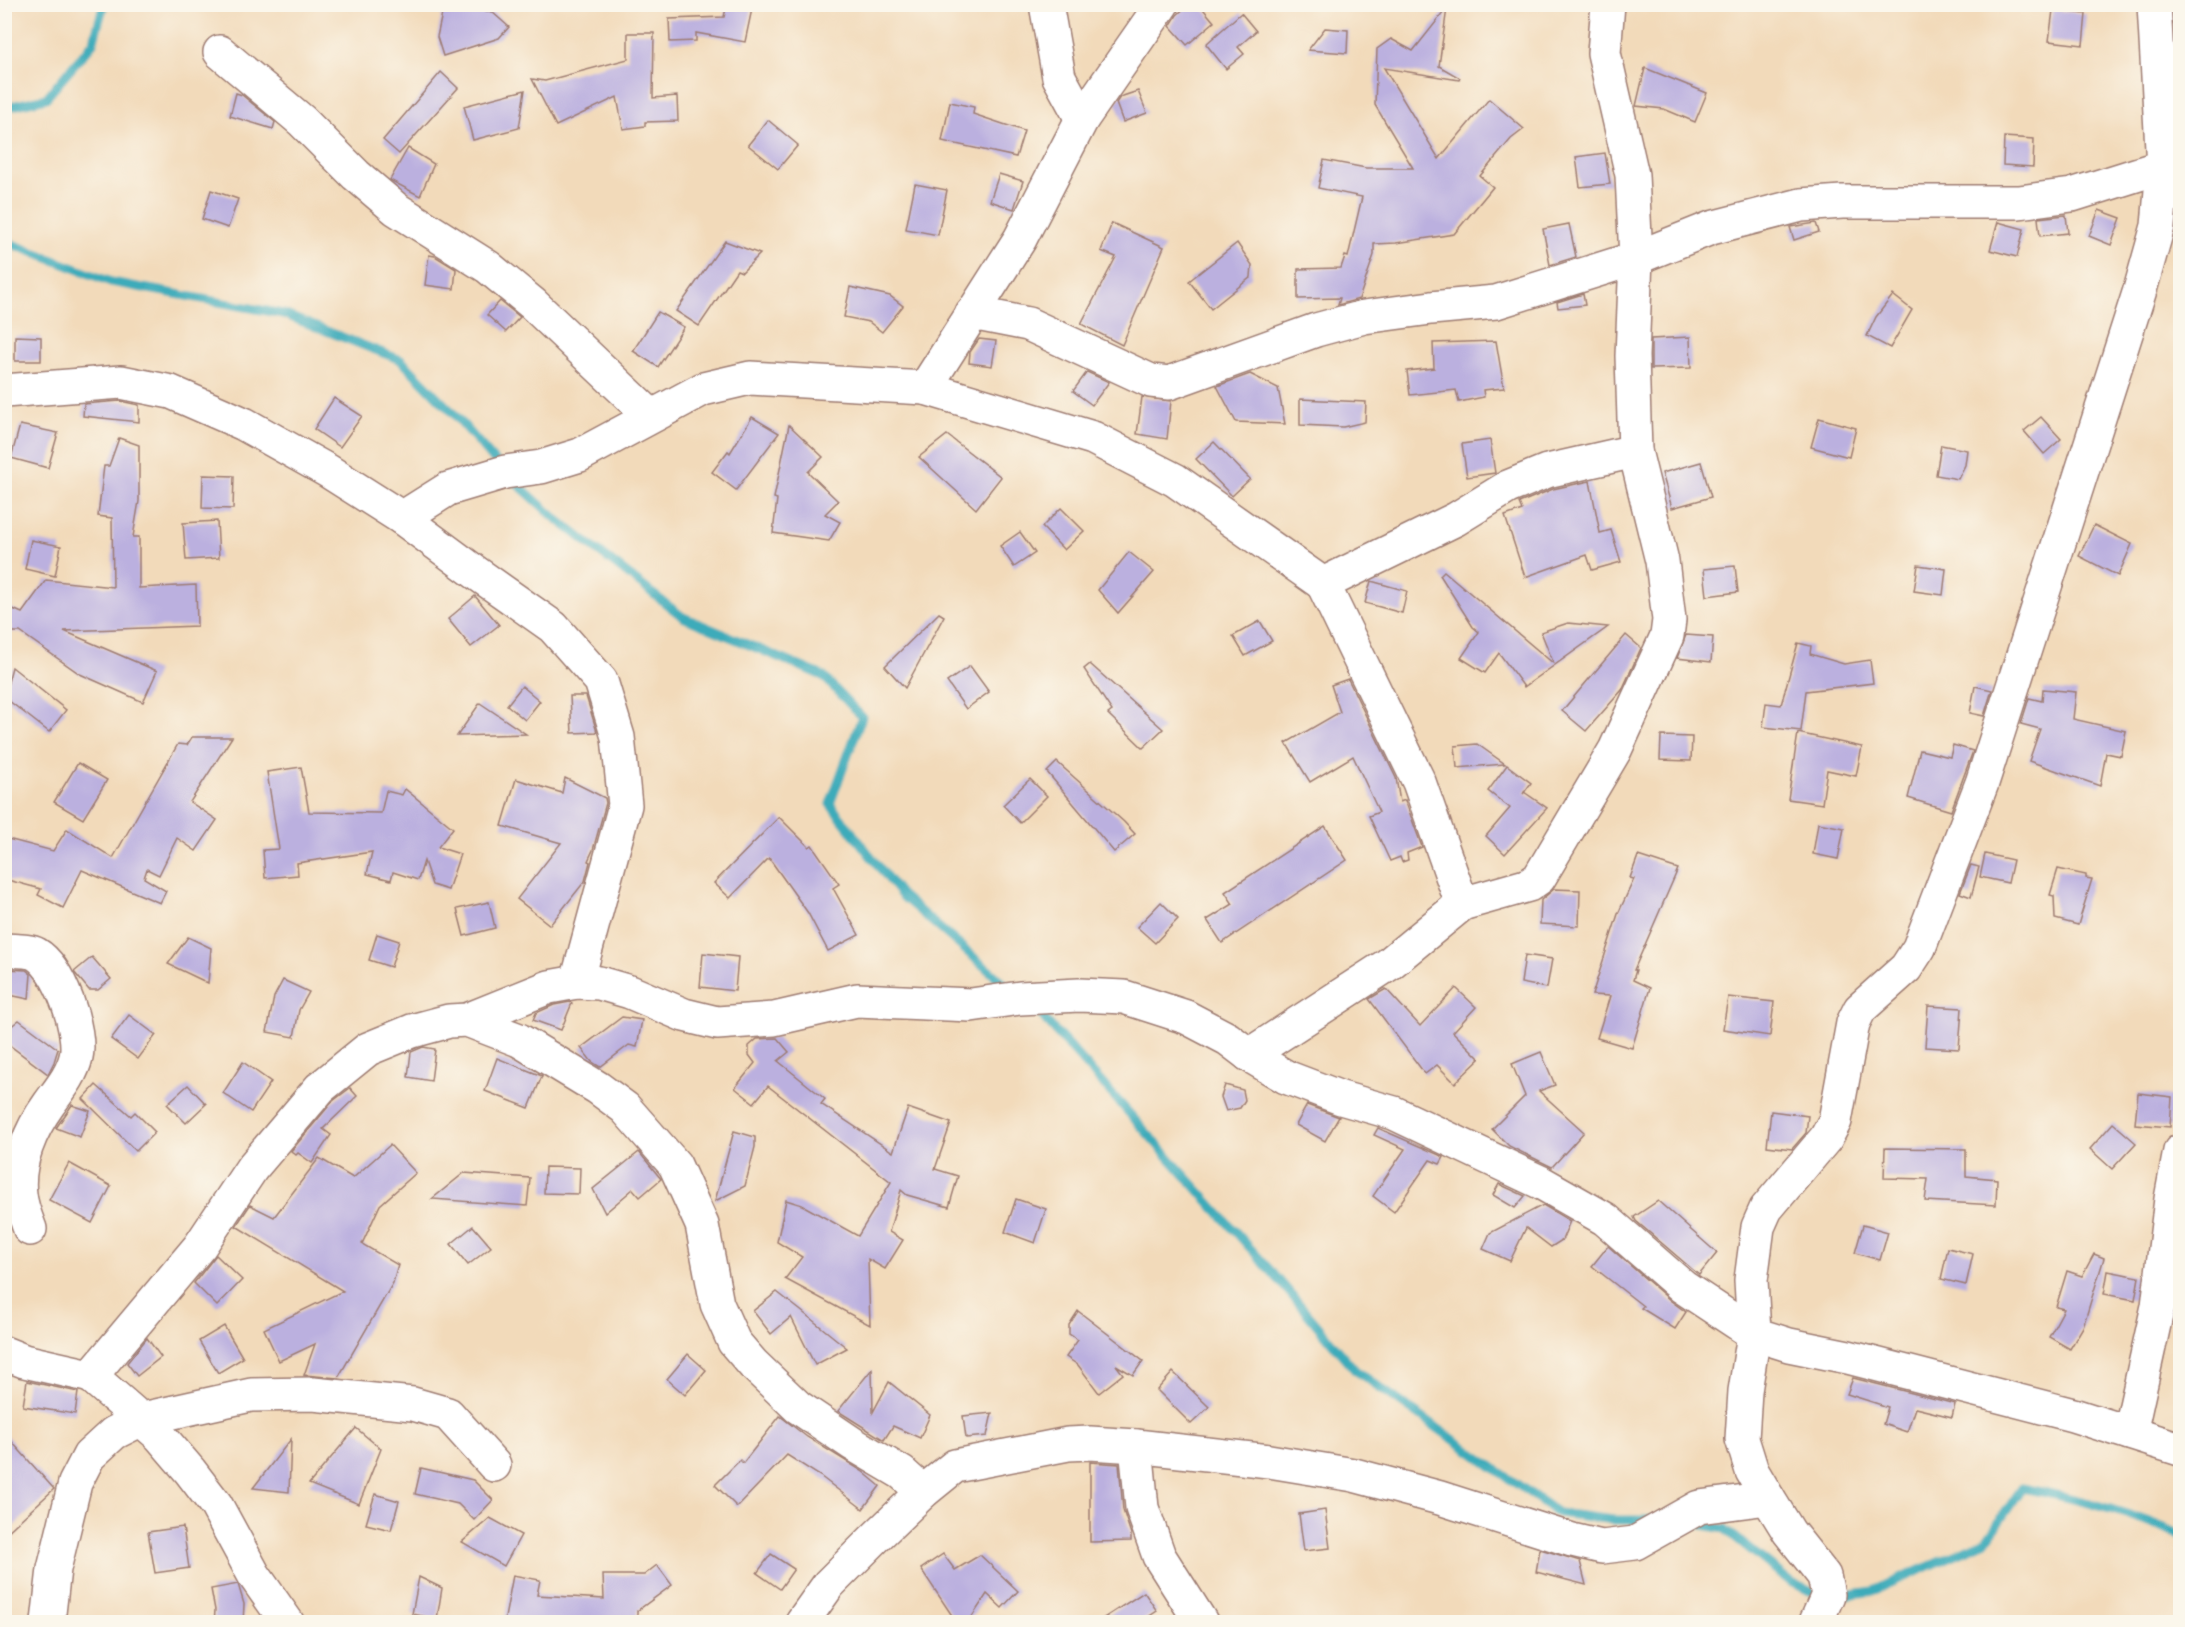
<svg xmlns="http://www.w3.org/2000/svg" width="2185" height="1627" viewBox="0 0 2185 1627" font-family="'IM FELL English',serif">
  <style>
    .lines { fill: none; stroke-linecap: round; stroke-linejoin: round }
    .stream { stroke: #3cabba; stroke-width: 9 }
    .building { fill: #bbb0df }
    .minor-casing { stroke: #9e7c72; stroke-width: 36 }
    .minor { stroke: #fff; stroke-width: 33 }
  </style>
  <rect width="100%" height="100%" fill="#fbf7ec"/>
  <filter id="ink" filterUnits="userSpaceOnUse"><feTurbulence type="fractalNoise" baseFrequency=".0167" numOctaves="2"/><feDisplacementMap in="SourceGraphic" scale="12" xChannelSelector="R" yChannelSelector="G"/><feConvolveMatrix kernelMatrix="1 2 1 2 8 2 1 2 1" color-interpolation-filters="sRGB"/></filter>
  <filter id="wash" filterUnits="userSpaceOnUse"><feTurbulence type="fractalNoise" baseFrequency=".008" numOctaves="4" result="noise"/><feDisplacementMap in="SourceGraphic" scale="24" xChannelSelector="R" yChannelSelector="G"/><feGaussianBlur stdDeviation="1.35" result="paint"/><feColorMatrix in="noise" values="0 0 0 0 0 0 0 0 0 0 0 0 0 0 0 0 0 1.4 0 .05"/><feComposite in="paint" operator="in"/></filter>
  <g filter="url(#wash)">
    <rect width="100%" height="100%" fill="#f2daba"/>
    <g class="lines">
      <!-- stream -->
      <g class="stream">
        <path d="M4,108L46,98L93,43L104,4"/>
        <path d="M4,241L111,282L283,314L401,360L455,415L500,467"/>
        <path d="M512,479L554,517L683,617L823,676L862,717L830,804L901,895L1013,991"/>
        <path d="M1030,1006L1041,1015L1278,1279L1355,1370L1558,1513L1614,1520H1653"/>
        <path d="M1691,1523L1725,1529L1792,1583L1819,1595"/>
        <path d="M1833,1595L1853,1594L1873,1591L1986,1541L2022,1488C2076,1498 2130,1512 2180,1535"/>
      </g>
    </g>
    <g id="blocks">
      <!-- building -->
      <g class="building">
        <path d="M444,4L492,12L509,27L499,38L443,56L437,37Z"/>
        <path d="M727,4H753L745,42L696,33V41L670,42L669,19L724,17Z"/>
        <path d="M1189,4H1199L1214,22L1187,45L1170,26L1177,15Z"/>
        <path d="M1447,8L1439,66L1460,78L1459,80L1384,68L1439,159L1489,99L1524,129L1511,139L1480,176L1493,187L1454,234L1396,243L1374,244V255L1359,299L1338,305L1340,298L1298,299V269L1341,268L1345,256L1348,257L1362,197L1318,188L1324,160L1366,168H1413L1375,105L1377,49L1391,39L1413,51Z"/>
        <path d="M2053,10L2086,14L2083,45L2049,41Z"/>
        <path d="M1241,13L1256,31L1238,47L1244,54L1226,69L1206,44Z"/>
        <path d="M1325,28L1348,30L1347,53L1308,50Z"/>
        <path d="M628,33H654L653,98L677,96L678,121L645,122V126L623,129L617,97L556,126L532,79L545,81L628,59Z"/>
        <path d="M1645,68L1707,93L1695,122L1664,109L1636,106Z"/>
        <path d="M441,72L458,88L399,154L383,140Z"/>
        <path d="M525,90L519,128L473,140L464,106Z"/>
        <path d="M1138,91L1147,113L1123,122L1116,103L1120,97Z"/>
        <path d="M236,93L242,95L275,122L273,129L230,116Z"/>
        <path d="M950,102L974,107L973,114L1024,131L1016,157L942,141Z"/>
        <path d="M768,120L798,145L778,169L748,145Z"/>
        <path d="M2004,137L2034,139L2033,167L2003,165Z"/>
        <path d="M408,148L434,164L420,196L390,180Z"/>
        <path d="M1605,153L1610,184L1580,187L1576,157Z"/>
        <path d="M999,174L1023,181L1014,209L990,201Z"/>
        <path d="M915,184L947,190L938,235L906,229Z"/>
        <path d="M211,190L238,199L228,228L202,219Z"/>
        <path d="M2099,210L2121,218L2111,245L2089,236Z"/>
        <path d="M2066,215L2068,233L2040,236L2038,218Z"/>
        <path d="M1998,222L2024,229L2017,257L1990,250Z"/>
        <path d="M1112,223L1164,247L1122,345L1081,324L1116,257L1101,251Z"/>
        <path d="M1816,223L1819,232L1794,240L1790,227Z"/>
        <path d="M1569,224L1576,257L1550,265L1543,229Z"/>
        <path d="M725,241L760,254L742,272L737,270L699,326L676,311Z"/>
        <path d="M1237,243L1252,265L1251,277L1211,309L1189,281Z"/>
        <path d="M429,255L435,256L456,269L454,289L425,285Z"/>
        <path d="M850,287L890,296L903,306L882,332L869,322L844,317Z"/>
        <path d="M1583,294L1585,305L1558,308L1557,302Z"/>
        <path d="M1893,295L1912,310L1890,348L1867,336L1876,317Z"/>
        <path d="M500,301L520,317L506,332L487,315Z"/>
        <path d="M658,312L684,327L658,367L633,351Z"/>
        <path d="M15,336L41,337V361H15Z"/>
        <path d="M1690,337L1691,368L1651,369V339Z"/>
        <path d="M979,339L996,341L992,366L969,363L970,352Z"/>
        <path d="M1496,341L1504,388L1483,390L1484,397L1459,402L1456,390L1410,395L1407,371L1434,368L1433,343Z"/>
        <path d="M1087,372L1109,382L1092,405L1073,391Z"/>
        <path d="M1250,374L1278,388L1285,424L1236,422L1217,386Z"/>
        <path d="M1142,397L1171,401L1167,439L1137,434Z"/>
        <path d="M334,398L362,416L340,447L314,429Z"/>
        <path d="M1300,399L1366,402L1365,422L1343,427L1300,425Z"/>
        <path d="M120,401L139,405V422L83,416L84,404Z"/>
        <path d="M752,417L779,433L736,490L712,472L728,451L730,453Z"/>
        <path d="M2041,417L2061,439L2044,454L2024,431Z"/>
        <path d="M1819,418L1856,428L1849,457L1811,447Z"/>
        <path d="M20,425L58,433L48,468L11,458Z"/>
        <path d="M789,425L823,457L808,472L838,501L825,514L840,522L829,541L773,533L777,499L774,498Z"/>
        <path d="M947,435L1001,477L976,509L919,457Z"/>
        <path d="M119,438L139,445V501L133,537H139V588L196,585L197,626L64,631L157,671L143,702L80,674L20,632H8L12,627L4,621V605L22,613L46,580L113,587L112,518L98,516L104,466H109Z"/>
        <path d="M1490,440L1495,473L1467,477L1462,444Z"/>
        <path d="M1214,442L1250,479L1232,496L1196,459Z"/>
        <path d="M1941,445L1967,450L1965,465L1958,479L1936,475Z"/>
        <path d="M1701,462L1711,497L1672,508L1662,473Z"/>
        <path d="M203,475L234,476L233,509L202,508Z"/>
        <path d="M1590,481L1600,533L1611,530L1621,562L1592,570L1587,555L1525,577L1505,516L1522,510L1519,503L1553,489Z"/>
        <path d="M1061,508L1084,531L1064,550L1042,527Z"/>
        <path d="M217,521L219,558L186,560L183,523Z"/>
        <path d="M2094,525L2132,544L2118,576L2079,556Z"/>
        <path d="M1020,532L1035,553L1014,567L1000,546Z"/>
        <path d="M31,540L61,546L55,576L25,569Z"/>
        <path d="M1129,552L1154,572L1118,613L1098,590Z"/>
        <path d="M1918,565L1946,569L1943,595L1914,591Z"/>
        <path d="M1735,566L1738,592L1707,596L1704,569Z"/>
        <path d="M1444,571L1554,664L1541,632L1568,623L1608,627L1524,687L1499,653L1485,673L1461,658L1479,632L1473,627L1440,575Z"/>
        <path d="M1371,581L1407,591L1402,613L1365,603Z"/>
        <path d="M475,596L499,625L471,647L448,619Z"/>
        <path d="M939,613L944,616L905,688L885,666Z"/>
        <path d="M1260,621L1272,641L1245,656L1233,636Z"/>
        <path d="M1626,635L1641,648L1622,690L1586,731L1562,711Z"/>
        <path d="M1686,635L1713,637L1711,662L1677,658Z"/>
        <path d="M1798,643L1811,646L1810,654L1844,664L1870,660L1873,683L1806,691L1801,731L1763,727L1766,703L1781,705Z"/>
        <path d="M1090,664L1163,729L1143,748L1108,714L1112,711L1084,669Z"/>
        <path d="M970,666L989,692L966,709L947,682Z"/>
        <path d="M12,667L66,710L49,732L4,697Z"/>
        <path d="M1348,679L1396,778L1400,802L1405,800L1422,847L1407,853L1408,860L1402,862L1400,857L1390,861L1369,816L1379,812L1353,756L1310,782L1286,743L1340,712L1331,685Z"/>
        <path d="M522,686L540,701L525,720L507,705Z"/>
        <path d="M1975,686L1992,690L1984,716L1970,713Z"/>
        <path d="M2043,689L2076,692L2073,719L2126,731L2121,756L2106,753L2100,786L2029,761L2040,729L2021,724L2029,698L2042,701Z"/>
        <path d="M570,696H586L597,732L572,733Z"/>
        <path d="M480,703L526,734L457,736Z"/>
        <path d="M1798,733L1862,747L1856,776L1827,770L1822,804L1788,799Z"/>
        <path d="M1661,736L1692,737L1691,761L1660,760Z"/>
        <path d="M192,737H232L190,802L217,820L196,851L177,838L159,875L147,869L144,878L166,891L160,903L82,870L63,908L38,895L41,889L4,879V838L53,851L67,829L113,858L178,744L187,745Z"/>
        <path d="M1477,744L1505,764L1457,768L1455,746Z"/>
        <path d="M1953,745L1973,751L1951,811L1908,798L1920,750L1950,757Z"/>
        <path d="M1057,762L1124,822L1135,834L1114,852L1047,772Z"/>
        <path d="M78,763L107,780L83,819L54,802Z"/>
        <path d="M1507,765L1531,783L1523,794L1524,792L1547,808L1505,854L1486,836L1510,808L1488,791Z"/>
        <path d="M301,767L309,812L381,813L386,791L402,795L405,789L453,828L438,847L460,854L448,890L432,885L424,861L418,880L393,872L391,880L367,874L372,852L297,863L298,875L265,878L263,850L279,849L267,772Z"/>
        <path d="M565,778L605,798L606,803L593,850L588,861L590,862L585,881L550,925L517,899L561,843L502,826L516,779L562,793Z"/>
        <path d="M1030,779L1047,796L1020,823L1003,805Z"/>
        <path d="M779,817L809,847L812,845L839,884L833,888L859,935L828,951L808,913L769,858L730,898L714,883Z"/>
        <path d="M1818,823L1844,828L1838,859L1813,854Z"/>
        <path d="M1325,826L1347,860L1222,943L1207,920L1233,904L1225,892Z"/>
        <path d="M1985,854L2013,860L2008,883L1980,877Z"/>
        <path d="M1638,856L1678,869L1634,970H1636L1633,980L1650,988L1632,1048L1597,1038L1610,996L1592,995L1618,914L1634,879L1630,878Z"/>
        <path d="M1971,865L1979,867L1971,897L1960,893Z"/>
        <path d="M2058,869L2086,875V878L2092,879L2078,925L2055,919L2054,896L2050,895Z"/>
        <path d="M1554,889L1580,890L1579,926L1540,924L1541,900Z"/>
        <path d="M489,902L495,928L464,936L457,909Z"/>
        <path d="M1161,902L1178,919L1155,943L1137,927Z"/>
        <path d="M377,934L399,941L391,967L369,960Z"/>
        <path d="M188,937L211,948L208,983L168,964Z"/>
        <path d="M703,953L738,957L735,991L700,987Z"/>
        <path d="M1525,955L1552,959L1547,988L1521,983Z"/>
        <path d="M92,957L111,979L98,990H89L74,972Z"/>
        <path d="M4,969L26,970L31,974L29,999L4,994Z"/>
        <path d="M283,980L309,992L299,1010L294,1037L267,1032L274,997Z"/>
        <path d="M1456,988L1476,1007L1453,1032L1480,1059L1455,1083L1437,1065L1425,1074L1369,999L1386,989L1420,1026Z"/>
        <path d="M1728,997L1774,1002L1770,1036L1723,1029Z"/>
        <path d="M570,1002L572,1003L561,1030L533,1020L536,1013L554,1005Z"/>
        <path d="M1928,1006L1962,1008L1959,1049L1925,1047Z"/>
        <path d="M129,1015L156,1035L138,1059L111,1039Z"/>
        <path d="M622,1017L642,1020L637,1047L629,1045L600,1067L592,1062L581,1048Z"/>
        <path d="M19,1020L58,1049L54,1062L48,1074L4,1041V1032Z"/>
        <path d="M777,1038L789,1052L778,1061L825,1099L821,1104L893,1152L908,1108L951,1123L935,1169L958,1176L949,1207L907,1195L901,1190L889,1232L903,1240L885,1269L868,1259L870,1325L785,1279L802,1257L777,1242L786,1200L802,1205L858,1236L891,1182L768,1086L754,1103L735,1088L755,1063L749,1055V1046L757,1039Z"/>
        <path d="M423,1047L435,1049L431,1081L408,1077L411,1052Z"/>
        <path d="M1541,1052L1555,1085L1539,1091L1584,1132L1552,1167L1509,1146L1492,1129L1525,1096L1512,1064Z"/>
        <path d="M497,1058L542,1076L529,1108L485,1091Z"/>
        <path d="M243,1062L271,1082L251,1112L223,1093Z"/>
        <path d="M96,1085L131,1116L135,1112L155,1132L136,1151L83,1099Z"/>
        <path d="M188,1085L206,1104L186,1123L167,1104Z"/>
        <path d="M1225,1085L1243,1090L1245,1100L1240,1108L1226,1111L1221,1097Z"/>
        <path d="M350,1088L357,1096L323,1129L331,1135L312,1163L298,1153L296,1155L291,1151L333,1101Z"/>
        <path d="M2138,1093L2172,1097L2170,1127L2135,1124Z"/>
        <path d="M72,1105L90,1111L80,1137L56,1128Z"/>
        <path d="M1307,1105L1339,1117L1325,1141L1296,1125Z"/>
        <path d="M1771,1111L1808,1116L1806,1133L1792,1149L1767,1146Z"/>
        <path d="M2113,1123L2136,1143L2112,1169L2090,1149Z"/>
        <path d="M1378,1128L1444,1157L1440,1164L1430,1160L1394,1212L1373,1196L1405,1149L1374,1135Z"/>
        <path d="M734,1131L755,1137V1147L745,1186L715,1201Z"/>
        <path d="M390,1145L416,1173L380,1205L362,1244L398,1265L393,1283L338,1378L304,1375L315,1344L279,1361L264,1329L343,1291L236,1226L250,1205L274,1217L319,1158L353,1178Z"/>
        <path d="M1885,1148L1966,1149V1176L1997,1179L1996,1205L1925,1201L1928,1179L1884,1178Z"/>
        <path d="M639,1152L661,1179L640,1197L633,1189L605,1213L593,1189Z"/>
        <path d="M69,1163L111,1186L92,1223L49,1200Z"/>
        <path d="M545,1167L580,1168L579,1194L544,1193Z"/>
        <path d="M464,1173L530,1178L527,1206L432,1199Z"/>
        <path d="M1499,1184L1525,1196L1515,1208L1493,1195Z"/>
        <path d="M1016,1199L1046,1209L1035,1243L1005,1232Z"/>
        <path d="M1658,1201L1717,1253L1699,1275L1636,1221L1634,1217Z"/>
        <path d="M1543,1205L1570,1221L1562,1240L1551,1247L1526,1228L1510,1261L1483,1249L1490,1233Z"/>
        <path d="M1863,1225L1888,1232L1880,1260L1855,1253Z"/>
        <path d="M473,1226L491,1247L468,1265L451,1244Z"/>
        <path d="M1608,1246L1671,1301L1686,1312L1675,1329L1641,1308L1643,1306L1592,1266Z"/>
        <path d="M1948,1248L1973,1254L1966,1285L1941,1279Z"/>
        <path d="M2094,1254L2104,1258L2083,1327L2070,1349L2049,1337L2064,1309L2056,1307L2067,1271L2082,1276Z"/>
        <path d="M216,1255L242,1280L217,1306L194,1283Z"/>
        <path d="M2108,1271L2139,1277L2135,1300L2104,1294Z"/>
        <path d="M777,1292L800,1310L847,1348L815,1365L791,1317L771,1334L753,1311Z"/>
        <path d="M1078,1311L1143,1361L1133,1375L1116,1365L1123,1374L1099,1393L1078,1365L1066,1357L1078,1340L1069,1334V1325Z"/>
        <path d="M224,1326L243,1358L218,1373L199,1341Z"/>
        <path d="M147,1338L161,1357L137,1376L127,1363Z"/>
        <path d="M688,1354L706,1370L685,1395L667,1379Z"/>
        <path d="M872,1369L873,1412L889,1382L930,1415L920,1438L893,1426L884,1440L838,1411Z"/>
        <path d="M1173,1372L1209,1407L1191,1424L1157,1390Z"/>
        <path d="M1853,1378L1955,1404L1952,1417L1915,1408L1907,1432L1883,1424L1888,1407L1847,1394Z"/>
        <path d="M27,1381L78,1392L75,1414L23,1406Z"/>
        <path d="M992,1413L987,1436L966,1438L963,1416Z"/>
        <path d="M780,1416L807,1437L862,1471L880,1486L863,1509L820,1476L787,1455L737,1507L715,1485L740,1460L743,1463Z"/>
        <path d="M356,1428L381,1449L359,1504L309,1484Z"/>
        <path d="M4,1433L54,1489L4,1535Z"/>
        <path d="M291,1439L289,1492L253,1488Z"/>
        <path d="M1090,1462L1119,1464L1123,1510L1131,1534V1541L1090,1542Z"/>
        <path d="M421,1468L473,1480L493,1500L474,1520L458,1504L415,1494Z"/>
        <path d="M375,1494L399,1501L391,1530L366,1524Z"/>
        <path d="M1325,1510L1330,1548L1304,1551L1299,1514Z"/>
        <path d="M490,1518L521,1535L504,1566L462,1542Z"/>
        <path d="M183,1527L189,1568L155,1573L148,1532Z"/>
        <path d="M1540,1549L1580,1561L1586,1585L1536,1572Z"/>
        <path d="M771,1554L794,1569L780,1589L757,1573Z"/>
        <path d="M943,1554L955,1570L980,1555L1018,1591L1002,1608L987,1594L968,1623H957L921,1569Z"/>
        <path d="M657,1565L672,1585L637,1611V1623H504L513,1575L540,1580L537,1595L604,1599L603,1575H644Z"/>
        <path d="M419,1577L442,1588L437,1619L412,1614Z"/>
        <path d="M238,1584L244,1604L243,1623H214L215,1610L211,1589Z"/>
        <path d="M1144,1592L1157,1611L1139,1623H1096Z"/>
      </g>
    </g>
  </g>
  <g filter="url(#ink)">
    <use href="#blocks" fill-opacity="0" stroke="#9e7c72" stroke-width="1.5"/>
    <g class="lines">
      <!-- minor casing -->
      <g class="minor-casing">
        <g id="minor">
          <path d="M1046,4L1059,77L1082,119"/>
          <path d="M220,52L302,121L356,175L396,209L488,267L533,304L651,416"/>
          <path d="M972,313L1028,324L1151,381L1169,383L1316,330L1364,317L1431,308L1496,302L1636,258L1711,228L1801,205L1842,202H2019L2072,195L2180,161"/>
          <path d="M925,388L1093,438L1175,480L1323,584L1456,519L1508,487L1547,471L1635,451"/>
          <path d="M4,391L121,382L171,392L244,424L328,471L402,518L475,572L553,627L601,681L618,737L625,805L577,982"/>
          <path d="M402,518L448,489L505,472L541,467L580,455L703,389L750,378L925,388L1020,239L1082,119L1162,4"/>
          <path d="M1462,904L1529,885L1539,878L1615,750L1667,636L1669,620L1662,561L1635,451L1632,356L1636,258L1632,175L1604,53L1608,4"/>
          <path d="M4,950C13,951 29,950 36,954C60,968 82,1032 76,1057C72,1075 59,1090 49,1104C31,1129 16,1163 20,1194C21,1206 26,1218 30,1229"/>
          <path d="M467,1020L519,1040L598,1088L625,1108L675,1165L702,1225L717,1304L734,1342L753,1364L798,1407L853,1444L902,1473L923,1492"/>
          <path d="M1249,1055L1389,964L1462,904L1419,782L1323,584"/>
          <path d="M4,1353L24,1361L91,1376"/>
          <path d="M2130,1433L2158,1306L2171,1199L2180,1151"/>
          <path d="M1136,1446L1142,1508L1159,1556L1201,1622"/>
          <path d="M48,1622L54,1569L75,1483L89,1456L114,1433L142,1419L251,1395L313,1394L413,1404L448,1414L494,1465"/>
          <path d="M287,1622L254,1575L216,1505L190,1471L160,1436L91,1376L200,1246L252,1168L320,1088L368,1049L412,1031L449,1021L467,1020L549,987L577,982L599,983L630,992L684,1015L717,1023L774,1019L857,1000L971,1005L1020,998L1079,995L1124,997L1186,1017L1228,1039L1249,1055L1286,1077L1341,1098L1394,1113L1540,1182L1605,1219L1683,1287L1754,1334L1789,1345L1848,1357L2073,1415L2180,1449"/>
          <path d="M802,1622L829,1584L874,1539L923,1492L955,1466L1068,1444L1090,1443L1136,1446L1269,1461L1354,1475L1440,1498L1572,1540L1602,1547L1635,1543L1699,1507L1768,1498"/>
          <path d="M1816,1622L1828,1595L1824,1576L1789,1532L1768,1498L1752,1471L1742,1439L1745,1391L1754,1334L1751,1280L1758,1227L1766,1209L1826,1138L1835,1121L1853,1023L1860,1009L1906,968L1919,948L1982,783L2140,290L2158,226L2163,167L2154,4"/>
        </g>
      </g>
      <!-- minor -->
      <use href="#minor" class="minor"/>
    </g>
  </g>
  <!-- margin -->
  <rect width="2185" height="1627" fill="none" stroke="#fbf7ec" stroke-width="24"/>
</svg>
